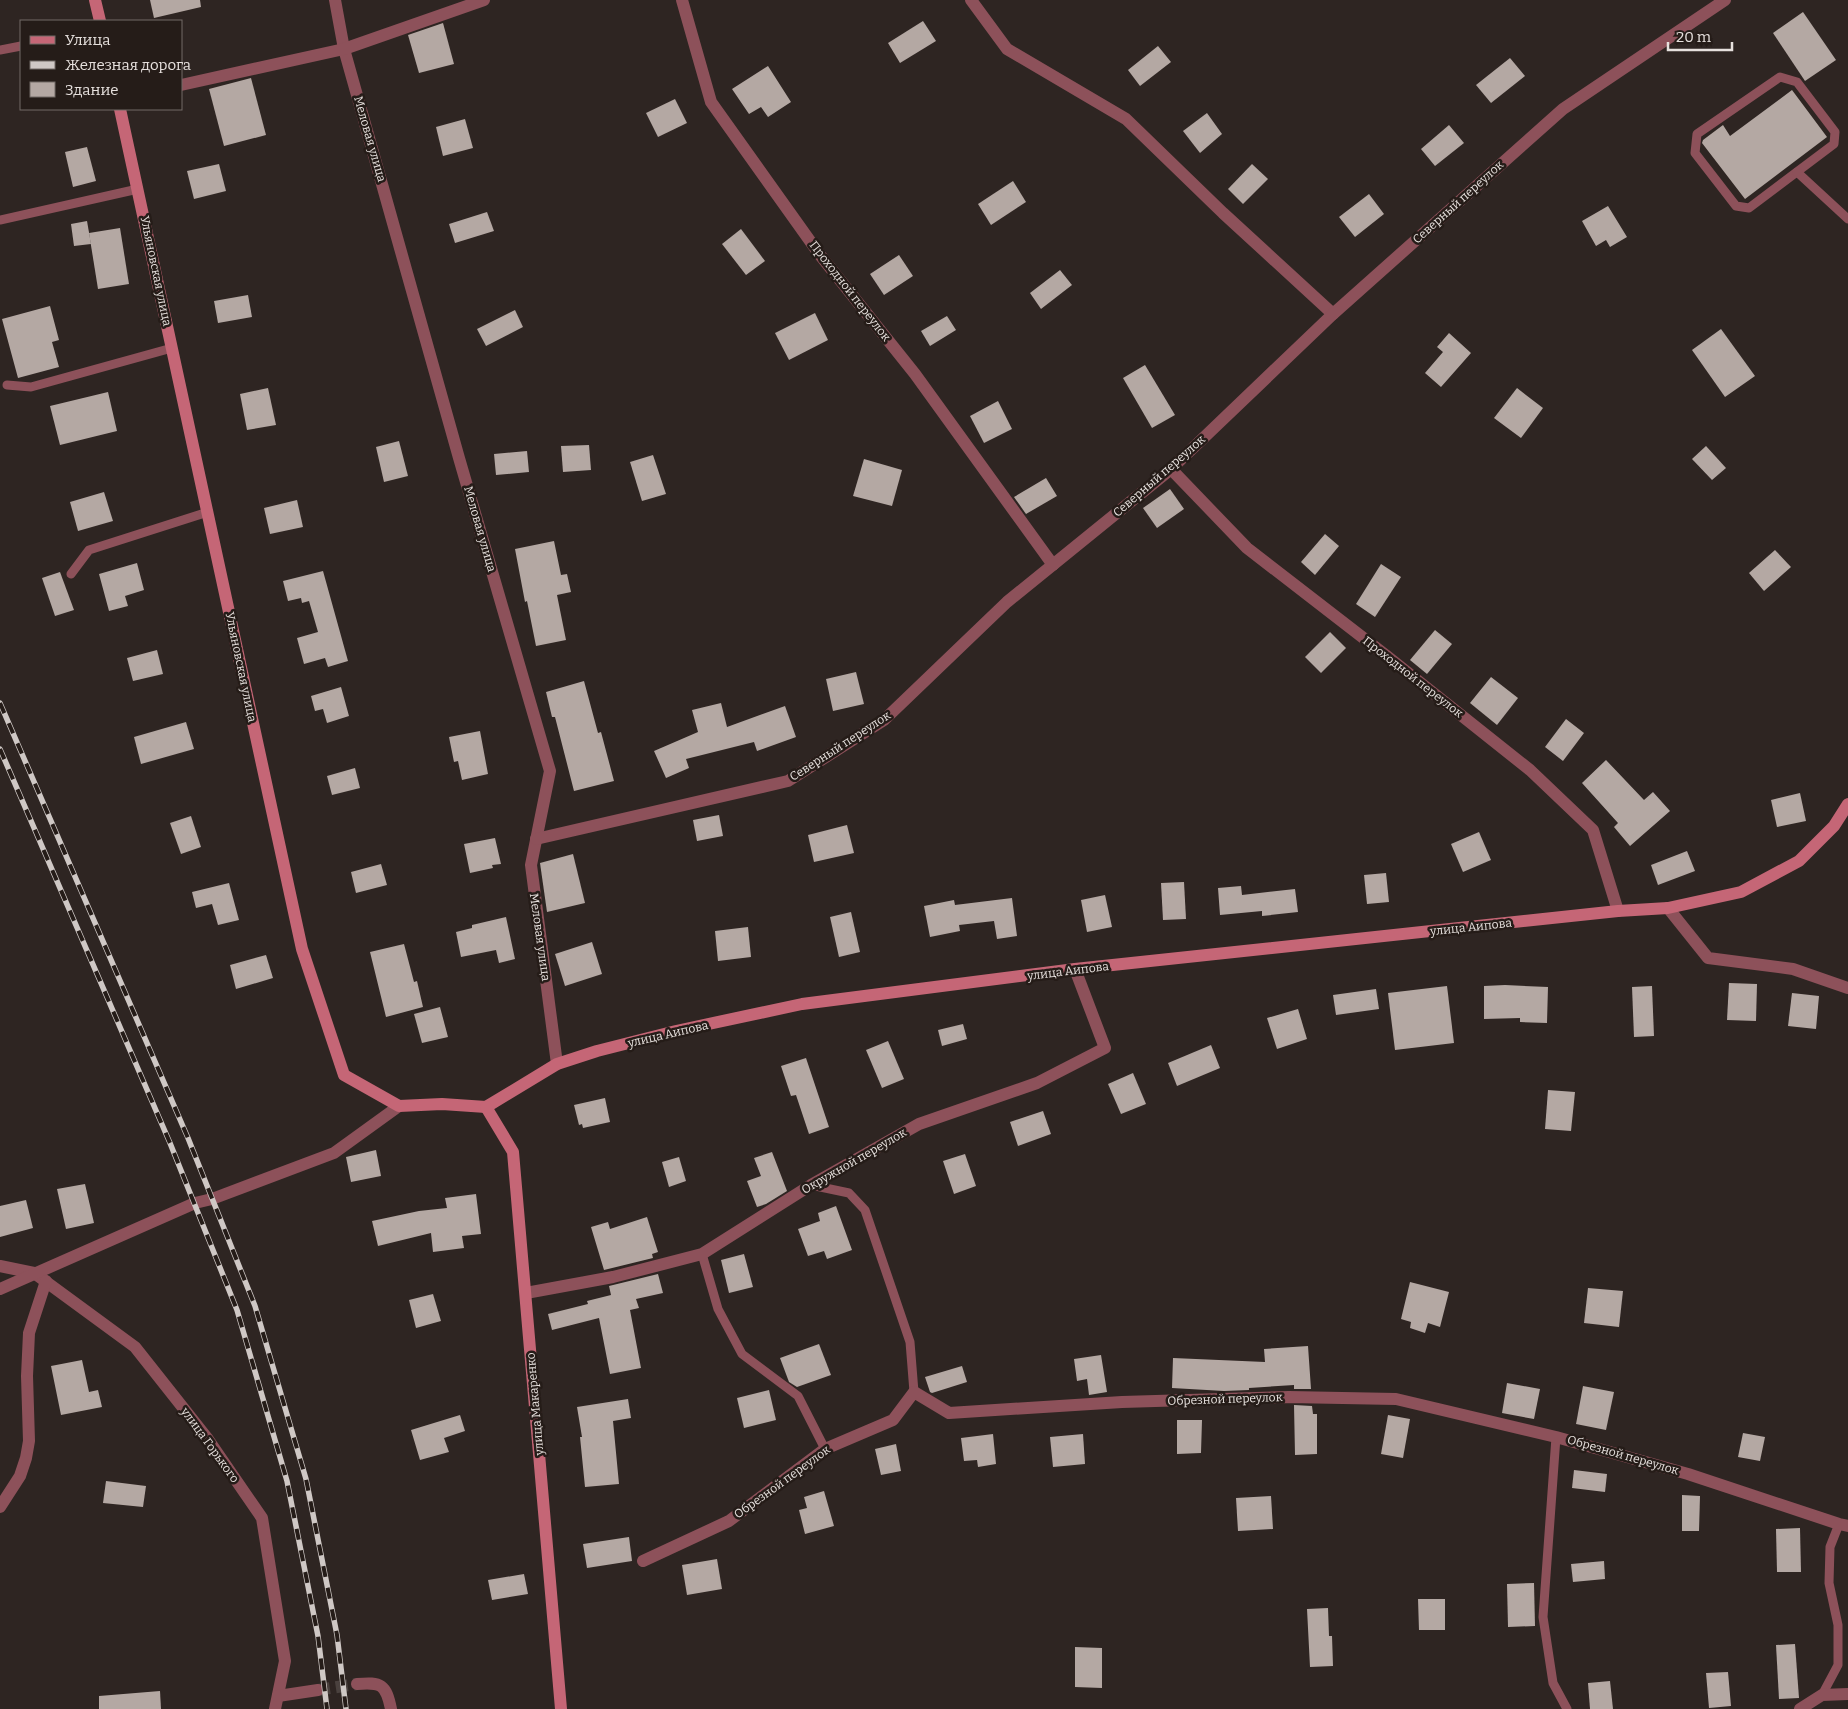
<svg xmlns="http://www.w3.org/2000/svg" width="1848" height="1709" viewBox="0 0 1848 1709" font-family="Bitter,serif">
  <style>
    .building { fill: #b4a8a3 }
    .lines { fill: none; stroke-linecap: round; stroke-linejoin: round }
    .street-tunnel { stroke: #4a413e; stroke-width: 12; stroke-dasharray: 12 6; stroke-linecap: butt }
    .lane { stroke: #8d515a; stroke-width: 9 }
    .street { stroke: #8d515a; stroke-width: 12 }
    .secondary { stroke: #c56676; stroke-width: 12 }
    .rail-casing { stroke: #cfc8c5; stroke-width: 5.5 }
    .rail { stroke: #251c18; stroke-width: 4; stroke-dasharray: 11; stroke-linecap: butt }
    .labels { text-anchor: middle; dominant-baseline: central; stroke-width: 5; stroke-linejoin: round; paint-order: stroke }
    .street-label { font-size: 12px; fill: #e7e1de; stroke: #251c18 }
  </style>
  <rect width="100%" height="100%" fill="#2e2522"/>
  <!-- building -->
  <g class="building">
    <path d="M150,0H200L201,7L154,18Z"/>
    <path d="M1803,12L1836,60L1805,81L1773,33Z"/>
    <path d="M923,21L936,41L900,63L888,43Z"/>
    <path d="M443,23L454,64L419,73L408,35Z"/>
    <path d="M1158,46L1171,62L1140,86L1128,70Z"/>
    <path d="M1510,58L1525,76L1491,103L1476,85Z"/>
    <path d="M768,66L791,102L768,117L761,107L749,114L732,89Z"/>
    <path d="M251,78L266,135L224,146L209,89Z"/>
    <path d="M1792,90L1827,137L1745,199L1702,143L1703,140L1723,125L1730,136Z"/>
    <path d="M675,99L687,123L658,137L646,113Z"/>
    <path d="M1207,113L1222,134L1200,153L1183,131Z"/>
    <path d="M465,119L473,148L443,156L436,127Z"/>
    <path d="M1449,125L1464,143L1435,166L1421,149Z"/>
    <path d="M87,147L96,181L73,187L65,152Z"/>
    <path d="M219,164L226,191L194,199L187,171Z"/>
    <path d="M1252,164L1268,179L1243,204L1228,189Z"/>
    <path d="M1013,181L1026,202L991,225L978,204Z"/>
    <path d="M1369,194L1384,214L1355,237L1339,217Z"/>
    <path d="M1608,206L1627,237L1610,247L1606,240L1596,246L1582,221Z"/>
    <path d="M487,212L494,231L455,243L449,224Z"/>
    <path d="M87,221L91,244L74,246L71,224Z"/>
    <path d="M120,228L129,284L98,289L89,233Z"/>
    <path d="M741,229L765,261L746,275L722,244Z"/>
    <path d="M899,255L913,276L884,295L870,274Z"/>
    <path d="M1060,270L1072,285L1041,309L1030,293Z"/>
    <path d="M248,295L252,317L218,323L214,301Z"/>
    <path d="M50,306L59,340L52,342L59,367L18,378L2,319Z"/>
    <path d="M515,310L523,327L486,346L477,329Z"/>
    <path d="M815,313L828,340L789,360L775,333Z"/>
    <path d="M947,316L956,330L930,346L921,331Z"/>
    <path d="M1721,329L1755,376L1725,397L1692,350Z"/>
    <path d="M1449,333L1471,353L1441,387L1425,373L1443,352L1437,347Z"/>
    <path d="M1145,365L1175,415L1152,428L1123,378Z"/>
    <path d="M268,388L276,425L247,430L240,394Z"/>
    <path d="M1517,388L1543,408L1521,438L1494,418Z"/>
    <path d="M108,392L117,431L60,445L50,406Z"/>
    <path d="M998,401L1012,429L984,443L970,416Z"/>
    <path d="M399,441L408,476L384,482L376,447Z"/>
    <path d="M589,445L591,470L563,472L561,446Z"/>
    <path d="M1706,446L1726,468L1712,480L1692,459Z"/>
    <path d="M527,451L529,472L496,475L494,454Z"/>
    <path d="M653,455L666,494L642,501L630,462Z"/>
    <path d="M864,459L902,470L892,506L853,496Z"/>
    <path d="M1046,478L1057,496L1026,514L1014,497Z"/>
    <path d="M1170,489L1184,509L1157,528L1143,508Z"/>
    <path d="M104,492L113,521L78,531L70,502Z"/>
    <path d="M297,500L303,527L270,534L264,508Z"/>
    <path d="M1325,534L1339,546L1315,575L1301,562Z"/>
    <path d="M554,541L561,575L567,574L571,592L557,595L566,640L536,646L527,601L525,602L515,549Z"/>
    <path d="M1775,550L1791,567L1764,591L1749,573Z"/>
    <path d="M137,563L144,590L125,596L128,606L109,611L99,574Z"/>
    <path d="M1381,564L1401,577L1375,617L1356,604Z"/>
    <path d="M323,571L348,661L328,667L325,658L304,664L297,638L318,632L309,601L302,603L301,598L288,601L283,581Z"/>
    <path d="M60,572L74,610L55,616L42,578Z"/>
    <path d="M1435,630L1452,644L1427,674L1410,660Z"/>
    <path d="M1330,632L1346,648L1321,673L1305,657Z"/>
    <path d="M157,650L163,674L133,681L127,658Z"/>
    <path d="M856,672L864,704L833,711L826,679Z"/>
    <path d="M1491,677L1518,698L1497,725L1470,703Z"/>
    <path d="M584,681L598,733L601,732L614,781L574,791L555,717H552L546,692Z"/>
    <path d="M341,687L349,716L327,723L323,709L315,711L311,696Z"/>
    <path d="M721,703L727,727L785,706L796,737L757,751L754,742L686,759L689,768L666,778L654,751L698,732L692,710Z"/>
    <path d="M1566,719L1584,733L1563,761L1545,747Z"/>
    <path d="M186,722L194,749L141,764L134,737Z"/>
    <path d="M480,731L488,774L462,780L458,761L454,762L449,737Z"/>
    <path d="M1606,760L1644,800L1653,792L1670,811L1630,846L1614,827L1618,823L1582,783Z"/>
    <path d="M355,768L360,788L332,795L327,776Z"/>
    <path d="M1800,793L1806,821L1777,827L1771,800Z"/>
    <path d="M719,815L723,836L697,841L693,820Z"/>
    <path d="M191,816L201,847L181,854L170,823Z"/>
    <path d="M847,825L854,853L814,862L808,835Z"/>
    <path d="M1479,832L1491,860L1463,872L1451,844Z"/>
    <path d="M495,838L501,864L492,865L493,868L470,873L464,844Z"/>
    <path d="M1687,851L1695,871L1658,885L1651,865Z"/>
    <path d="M573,854L585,903L547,912L540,863Z"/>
    <path d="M381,864L387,885L356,893L351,872Z"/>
    <path d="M1386,873L1389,902L1367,904L1364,875Z"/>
    <path d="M1184,882L1186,919L1163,920L1161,883Z"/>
    <path d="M229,883L239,920L218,925L212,904L196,908L192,892Z"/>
    <path d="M1241,886L1242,895L1295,889L1298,912L1262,916V911L1220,915L1218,888Z"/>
    <path d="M1105,895L1112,927L1087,932L1081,900Z"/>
    <path d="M1012,898L1017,936L997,939L994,921L959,925L960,931L930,937L924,906L954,900L955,905Z"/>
    <path d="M851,912L860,952L839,957L830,917Z"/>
    <path d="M506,917L515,959L499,963L496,950L461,957L456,932L472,928V925Z"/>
    <path d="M748,927L751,957L718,961L715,931Z"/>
    <path d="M592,942L602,974L565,986L555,954Z"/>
    <path d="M404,944L414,982L417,981L423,1007L386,1017L370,952Z"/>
    <path d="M266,955L273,978L236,989L230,965Z"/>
    <path d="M1729,983L1757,984L1756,1021L1727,1020Z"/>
    <path d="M1505,985L1548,987L1547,1023L1520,1022V1018L1484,1019V986Z"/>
    <path d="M1447,986L1454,1043L1395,1050L1388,993Z"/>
    <path d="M1652,986L1654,1036L1634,1037L1632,987Z"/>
    <path d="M1376,989L1379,1009L1336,1015L1333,995Z"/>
    <path d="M1792,993L1819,996L1816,1029L1788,1026Z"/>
    <path d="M440,1007L448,1037L422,1043L414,1014Z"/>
    <path d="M1298,1009L1307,1039L1277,1049L1267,1018Z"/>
    <path d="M963,1024L967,1039L942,1046L938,1030Z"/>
    <path d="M888,1041L904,1079L882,1088L866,1050Z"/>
    <path d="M1211,1045L1220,1068L1177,1086L1168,1063Z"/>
    <path d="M806,1058L829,1127L809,1134L796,1095L791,1096L781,1066Z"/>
    <path d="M1133,1073L1146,1104L1121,1114L1108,1084Z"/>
    <path d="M1548,1090L1575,1092L1571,1131L1545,1129Z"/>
    <path d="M605,1098L610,1122L583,1128L582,1124L579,1125L574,1105Z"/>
    <path d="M1043,1111L1051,1134L1018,1146L1010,1122Z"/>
    <path d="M376,1150L381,1176L351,1182L346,1157Z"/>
    <path d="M772,1152L787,1191L766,1204L757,1207L747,1181L761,1176L754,1158Z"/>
    <path d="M965,1154L976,1186L954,1194L943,1161Z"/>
    <path d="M679,1157L686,1181L669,1187L662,1162Z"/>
    <path d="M85,1184L94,1223L66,1229L57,1189Z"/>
    <path d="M476,1194L481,1234L462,1236L464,1248L433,1252L431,1233L378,1246L372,1221L419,1211L447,1208L445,1198Z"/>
    <path d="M26,1200L33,1228L0,1237V1206Z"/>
    <path d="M836,1206L852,1250L827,1259L824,1251L808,1256L798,1229L820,1221L818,1213Z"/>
    <path d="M647,1217L658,1252L652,1254L653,1258L604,1270L591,1227L608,1222L610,1229Z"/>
    <path d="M744,1254L753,1287L729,1293L721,1260Z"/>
    <path d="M658,1274L663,1293L636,1299L639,1308L630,1310L641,1368L610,1374L599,1318L552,1330L548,1314L588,1304L587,1301L611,1295L609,1286Z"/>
    <path d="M1410,1282L1449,1292L1440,1327L1428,1323L1425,1333L1410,1328L1411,1322L1401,1319Z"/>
    <path d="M1588,1288L1623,1291L1619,1327L1584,1323Z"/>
    <path d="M433,1294L441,1321L416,1328L409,1300Z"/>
    <path d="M819,1344L831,1375L797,1387L789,1382L780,1358Z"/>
    <path d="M1308,1346L1311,1389H1294V1385L1249,1388V1390L1224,1391L1172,1388L1173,1358L1265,1362L1264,1349Z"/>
    <path d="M1101,1355L1107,1392L1089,1395L1087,1379L1077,1381L1074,1359Z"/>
    <path d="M82,1360L89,1392L98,1390L102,1407L61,1415L51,1366Z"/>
    <path d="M962,1366L967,1382L932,1393L930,1392L925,1377Z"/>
    <path d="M1507,1383L1540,1389L1534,1419L1502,1413Z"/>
    <path d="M1583,1386L1614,1392L1606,1430L1576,1424Z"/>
    <path d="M769,1390L776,1420L744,1428L737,1398Z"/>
    <path d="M628,1399L631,1418L613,1421L619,1484L585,1487L580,1437H582L577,1407Z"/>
    <path d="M1294,1405L1312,1406L1313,1414H1317V1454L1295,1455Z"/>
    <path d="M460,1415L465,1431L444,1438L449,1452L420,1460L411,1430Z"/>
    <path d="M1388,1415L1410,1419L1403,1458L1381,1454Z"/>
    <path d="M1177,1420H1202L1201,1453L1177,1454Z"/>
    <path d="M1743,1433L1765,1437L1760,1461L1738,1457Z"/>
    <path d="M993,1434L996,1464L978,1467L977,1460L964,1461L961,1438Z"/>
    <path d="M1083,1434L1085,1464L1053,1467L1050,1437Z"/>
    <path d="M896,1444L901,1471L881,1475L875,1449Z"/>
    <path d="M1574,1470L1607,1474L1605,1492L1572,1488Z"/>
    <path d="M106,1481L146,1486L143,1507L103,1503Z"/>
    <path d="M824,1491L834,1526L805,1534L799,1510L807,1508L804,1497Z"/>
    <path d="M1682,1495L1700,1496L1699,1531H1682Z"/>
    <path d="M1271,1496L1273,1529L1238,1531L1236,1498Z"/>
    <path d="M1800,1528L1801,1572H1777L1776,1529Z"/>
    <path d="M629,1537L632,1561L587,1568L583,1544Z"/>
    <path d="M717,1559L722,1589L687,1595L682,1565Z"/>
    <path d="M1604,1561L1605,1579L1573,1582L1571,1564Z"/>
    <path d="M524,1574L528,1594L492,1600L488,1580Z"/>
    <path d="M1534,1583L1535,1626L1508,1627L1507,1584Z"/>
    <path d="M1418,1599H1445V1630H1419Z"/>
    <path d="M1328,1608L1329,1636H1332L1333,1666L1310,1667L1307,1609Z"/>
    <path d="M1795,1644L1799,1698L1779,1699L1776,1645Z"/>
    <path d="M1075,1647L1102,1648V1688L1075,1687Z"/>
    <path d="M1728,1672L1731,1706L1709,1708L1706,1673Z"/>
    <path d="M1610,1681L1613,1709H1590L1588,1683Z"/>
    <path d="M160,1691L161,1709H99V1696Z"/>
  </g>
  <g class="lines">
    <!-- street-tunnel -->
    <path class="street-tunnel" d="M318,1690L357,1684"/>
    <!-- lane -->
    <g class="lane">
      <path d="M0,50L21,46"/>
      <path d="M1780,77L1797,82L1835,132L1834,144L1749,208L1736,206L1695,153L1697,134Z"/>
      <path d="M1797,172L1848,219"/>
      <path d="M0,220L138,189"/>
      <path d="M7,385L31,387L172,348"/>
      <path d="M71,574L89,550L208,512"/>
      <path d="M811,1185L849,1193L865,1210L910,1342L914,1392"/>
      <path d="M702,1254L718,1309L742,1354L798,1396L825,1449"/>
      <path d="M1556,1437L1543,1617L1553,1683L1567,1709"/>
      <path d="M1822,1695L1838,1665V1625L1829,1583L1830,1547L1839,1524"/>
    </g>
    <!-- street -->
    <g class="street">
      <path d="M335,0L344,49L459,458L550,771L531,865L557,1064"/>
      <path d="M682,0L711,102L820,255L915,374L1053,565"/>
      <path d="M971,0L1007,49L1126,119L1223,213L1333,314"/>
      <path d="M181,85L344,49L484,0"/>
      <path d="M1171,469L1247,548L1388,657L1530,770L1593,830L1618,911"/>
      <path d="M536,839L788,781L884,720L1007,602L1171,469L1333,314L1563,109L1725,0"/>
      <path d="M1668,908L1708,958L1793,969L1848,988"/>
      <path d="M0,1266L34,1273L135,1347L207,1438L262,1518L285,1661L275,1709"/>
      <path d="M0,1289L195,1203L212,1199L334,1153L399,1106"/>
      <path d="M526,1293L613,1277L702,1254L811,1185L919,1124L1037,1083L1105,1048L1075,969"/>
      <path d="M0,1507L20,1476L26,1458L29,1441L27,1376L29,1333L46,1281"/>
      <path d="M643,1561L729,1521L825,1449L893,1420L914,1392L949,1413L1122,1402L1289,1397L1396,1399L1556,1437L1688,1474L1839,1524L1848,1526"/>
      <path d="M357,1684C381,1682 386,1684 391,1709"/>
      <path d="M278,1696L318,1690"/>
      <path d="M1800,1709L1822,1695L1848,1694"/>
    </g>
    <!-- secondary -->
    <g class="secondary">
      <path d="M95,0L100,21"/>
      <path d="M120,109L302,949L344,1075L399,1106L442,1104L486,1107"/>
      <path d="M486,1107L557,1064L597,1051L676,1031L802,1004L1075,969L1618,911L1668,908L1741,892L1799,861L1834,826L1848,804"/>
      <path d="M486,1107L513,1152L561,1709"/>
    </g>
    <!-- rail casing -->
    <g class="rail-casing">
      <g id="rail">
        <path d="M0,703L188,1138L255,1306L306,1479L337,1635L346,1709"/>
        <path d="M0,749L170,1143L237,1310L287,1481L318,1636L327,1709"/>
      </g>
    </g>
    <!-- rail -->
    <use href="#rail" class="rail"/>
  </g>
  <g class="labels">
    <!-- street labels -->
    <g class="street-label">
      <text transform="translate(370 139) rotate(74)">Меловая улица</text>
      <text transform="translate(1458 202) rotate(-42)">Северный переулок</text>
      <text transform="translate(156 271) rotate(78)">Ульяновская улица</text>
      <text transform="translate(850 291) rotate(52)">Проходной переулок</text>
      <text transform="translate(1159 476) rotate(-41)">Северный переулок</text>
      <text transform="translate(480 529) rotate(74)">Меловая улица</text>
      <text transform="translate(241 667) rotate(78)">Ульяновская улица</text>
      <text transform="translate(1413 677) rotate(38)">Проходной переулок</text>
      <text transform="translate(840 746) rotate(-33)">Северный переулок</text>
      <text transform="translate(1471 927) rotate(-6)">улица Аипова</text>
      <text transform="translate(540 937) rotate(82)">Меловая улица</text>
      <text transform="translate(1068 971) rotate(-7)">улица Аипова</text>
      <text transform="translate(668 1034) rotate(-13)">улица Аипова</text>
      <text transform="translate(854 1161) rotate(-30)">Окружной переулок</text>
      <text transform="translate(1225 1399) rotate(-2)">Обрезной переулок</text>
      <text transform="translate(535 1404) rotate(-95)">улица Макаренко</text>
      <text transform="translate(210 1445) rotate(54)">улица Горького</text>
      <text transform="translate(1623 1455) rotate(16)">Обрезной переулок</text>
      <text transform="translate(782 1482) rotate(-36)">Обрезной переулок</text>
    </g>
  </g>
  <!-- legend -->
  <rect x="20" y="20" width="162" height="90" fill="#251c18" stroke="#736b67"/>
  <rect x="30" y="36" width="25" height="8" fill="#c56676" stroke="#736b67"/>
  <text x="65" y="45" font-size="15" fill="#e7e1de">Улица</text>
  <rect x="30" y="61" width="25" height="8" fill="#cfc8c5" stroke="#736b67"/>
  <text x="65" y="70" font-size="15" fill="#e7e1de">Железная дорога</text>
  <rect x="30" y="82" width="25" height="15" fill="#b4a8a3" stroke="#736b67"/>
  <text x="65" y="95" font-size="15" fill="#e7e1de">Здание</text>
  <!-- scale -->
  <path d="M1668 42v8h64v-8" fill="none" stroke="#e7e1de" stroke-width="2.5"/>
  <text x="1676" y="42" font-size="15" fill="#e7e1de" stroke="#251c18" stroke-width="4" paint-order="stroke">20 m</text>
</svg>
